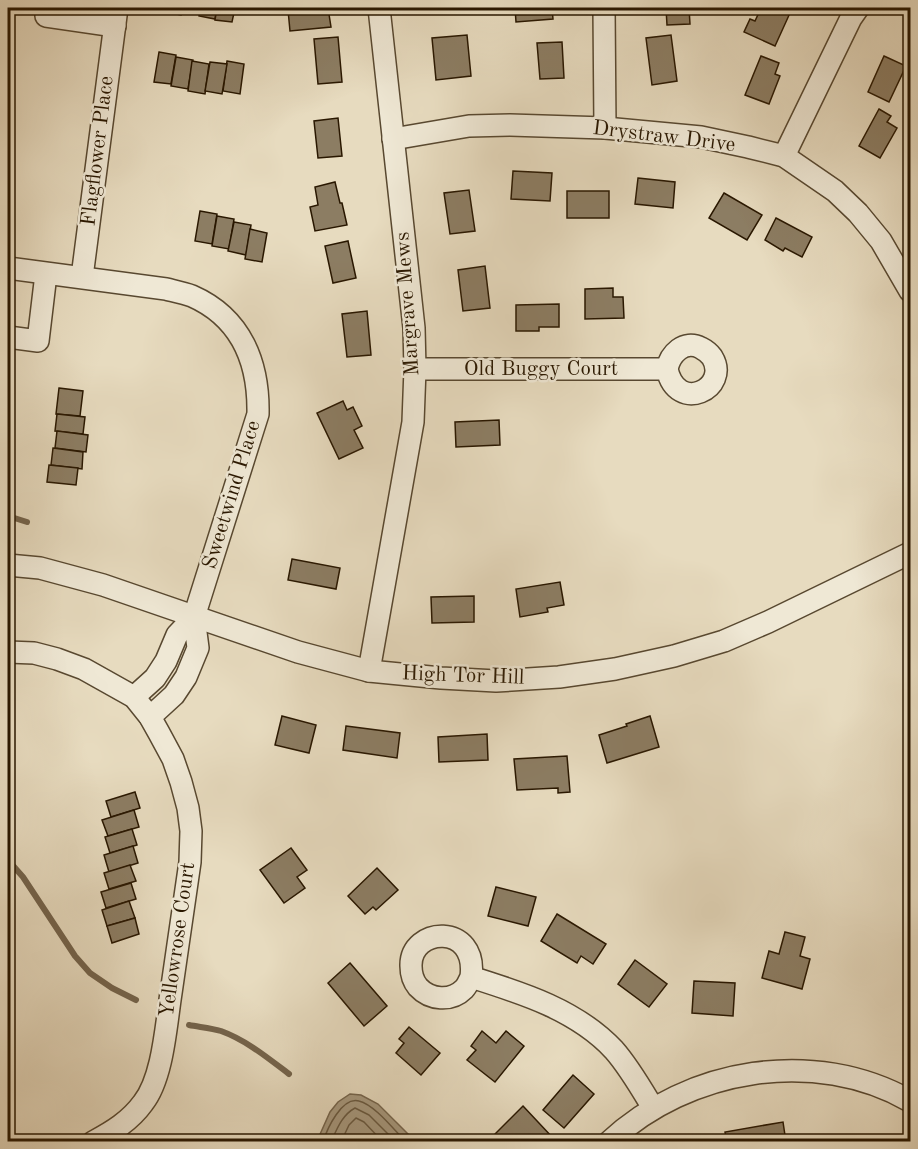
<svg xmlns="http://www.w3.org/2000/svg" width="918" height="1149" viewBox="0 0 918 1149" font-family="'Old Standard TT',serif">
  <style>
    .water { fill: #a6987e; stroke: #74644c; stroke-width: 1.5 }
    .lines { fill: none; stroke-linecap: round; stroke-linejoin: round }
    .shore { stroke: #68583f; stroke-width: 1.5 }
    .stream { stroke: #74644c; stroke-width: 6 }
    .building { fill: #8c7d63; stroke: #291700; stroke-width: 1.5 }
    .minor-casing { stroke: #584830; stroke-width: 24 }
    .minor { stroke: #efe8d5; stroke-width: 21 }
    .labels { text-anchor: middle; dominant-baseline: central; stroke-width: 5; stroke-linejoin: round; paint-order: stroke }
    .street-label { font-size: 21px; fill: #291700; stroke: #efe8d5 }
  </style>
  <rect width="100%" height="100%" fill="#e7dbbf"/>
  <filter id="stains"><feTurbulence type="fractalNoise" baseFrequency=".00333" numOctaves="4"/><feColorMatrix values="0 0 0 0 .2 0 0 0 0 .09 0 0 0 0 .02 0 0 0 .5 -.17"/></filter>
  <radialGradient id="worn" r=".72"><stop offset=".6" stop-color="#630" stop-opacity="0"/><stop offset="1" stop-color="#630" stop-opacity=".3"/></radialGradient>
  <!-- water -->
  <path class="water" d="M350,1094L361,1095L378,1104L415,1141H317L330,1112L338,1102Z"/>
  <g class="lines">
    <!-- shore -->
    <g class="shore">
      <path d="M323,1142C327,1129 342,1096 359,1101C375,1105 394,1130 406,1142"/>
      <path d="M331,1142C337,1129 342,1115 355,1108L369,1115L396,1142"/>
      <path d="M341,1142L349,1125L356,1118L364,1122L383,1142"/>
    </g>
    <!-- stream -->
    <g class="stream">
      <path d="M8,516L27,522"/>
      <path d="M8,860L23,877L75,956L90,973L112,988L136,1000"/>
      <path d="M189,1025C199,1027 211,1028 221,1031C246,1040 268,1058 289,1074"/>
    </g>
  </g>
  <!-- building -->
  <g class="building">
    <path d="M165,8H182L181,15L164,12Z"/>
    <path d="M182,8H200L199,14L182,12Z"/>
    <path d="M200,8H217L215,19L199,16Z"/>
    <path d="M217,8H235L232,22L215,20Z"/>
    <path d="M301,8H328L331,27L290,31L288,10Z"/>
    <path d="M515,8H552L553,19L516,22Z"/>
    <path d="M666,8H689L690,24L667,25Z"/>
    <path d="M761,8H778L790,13L775,46L744,32L750,19L755,21Z"/>
    <path d="M467,35L471,76L436,80L432,38Z"/>
    <path d="M671,35L677,81L652,85L646,38Z"/>
    <path d="M338,37L342,82L318,84L314,39Z"/>
    <path d="M562,42L564,78L540,79L537,43Z"/>
    <path d="M159,52L176,55L171,84L154,82Z"/>
    <path d="M761,56L779,63L775,74L780,76L769,104L745,95Z"/>
    <path d="M884,56L906,66L889,102L868,92Z"/>
    <path d="M176,57L193,60L188,89L171,86Z"/>
    <path d="M192,61L209,64L205,94L188,91Z"/>
    <path d="M227,61L244,64L240,94L223,91Z"/>
    <path d="M210,62L227,64L222,94L205,91Z"/>
    <path d="M879,109L891,116L887,122L897,128L880,158L859,146Z"/>
    <path d="M338,118L342,156L318,158L314,121Z"/>
    <path d="M513,171L552,173L550,201L511,199Z"/>
    <path d="M638,178L675,182L673,208L635,204Z"/>
    <path d="M335,182L340,203H342L347,225L315,231L310,207L318,205L315,187Z"/>
    <path d="M469,190L475,231L450,234L444,193Z"/>
    <rect x="567" y="191" width="42" height="27"/>
    <path d="M724,193L762,215L747,240L709,218Z"/>
    <path d="M200,211L217,214L212,244L195,241Z"/>
    <path d="M217,216L234,219L229,249L212,246Z"/>
    <path d="M776,218L812,237L802,257L785,248L783,251L765,240Z"/>
    <path d="M234,222L251,225L246,255L228,251Z"/>
    <path d="M250,229L267,233L262,262L245,259Z"/>
    <path d="M348,241L356,278L333,283L325,246Z"/>
    <path d="M485,266L490,308L463,311L458,270Z"/>
    <path d="M613,288V297H623L624,318L585,319V289Z"/>
    <path d="M559,304V327H539V331H516V305Z"/>
    <path d="M367,311L371,355L347,357L342,314Z"/>
    <path d="M59,388L83,391L80,416L56,414Z"/>
    <path d="M343,401L347,410L353,407L362,426L354,430L363,448L339,459L317,413Z"/>
    <path d="M57,414L85,417L83,434L55,431Z"/>
    <path d="M499,420L500,445L456,447L455,422Z"/>
    <path d="M57,431L88,435L86,452L55,448Z"/>
    <path d="M53,448L83,452L82,469L51,465Z"/>
    <path d="M49,465L78,468L76,485L47,482Z"/>
    <path d="M292,559L340,568L336,589L288,580Z"/>
    <path d="M560,582L564,605L547,608L548,612L520,617L516,589Z"/>
    <path d="M474,596V622L432,623L431,597Z"/>
    <path d="M282,716L316,725L309,753L275,745Z"/>
    <path d="M650,716L659,747L607,763L599,735L627,726L626,724Z"/>
    <path d="M346,726L400,733L397,758L343,750Z"/>
    <path d="M487,734L488,760L439,762L438,737Z"/>
    <path d="M567,756L570,792L558,793V788L517,790L514,759Z"/>
    <path d="M135,792L140,808L111,817L106,801Z"/>
    <path d="M134,810L139,827L108,836L102,820Z"/>
    <path d="M132,829L137,845L110,853L105,837Z"/>
    <path d="M133,846L138,863L109,872L104,855Z"/>
    <path d="M291,848L307,870L297,877L305,888L284,903L260,870Z"/>
    <path d="M130,865L136,881L109,889L104,873Z"/>
    <path d="M377,868L398,890L376,910L373,907L365,914L348,896Z"/>
    <path d="M131,883L136,899L106,908L101,892Z"/>
    <path d="M496,887L536,897L528,926L488,916Z"/>
    <path d="M129,901L135,918L107,926L102,910Z"/>
    <path d="M557,914L606,944L593,964L581,956L577,963L541,941Z"/>
    <path d="M135,918L139,934L112,943L107,926Z"/>
    <path d="M785,932L805,937L800,956L810,959L802,989L762,978L769,951L779,954Z"/>
    <path d="M635,960L667,984L649,1007L618,984Z"/>
    <path d="M350,963L387,1006L364,1026L328,983Z"/>
    <path d="M694,981L735,983L733,1016L692,1013Z"/>
    <path d="M409,1027L440,1053L421,1075L396,1053L404,1043L399,1039Z"/>
    <path d="M482,1031L496,1043L506,1031L524,1046L495,1082L467,1060L476,1050L471,1046Z"/>
    <path d="M573,1075L594,1094L564,1128L543,1110Z"/>
    <path d="M523,1106L553,1138L549,1142H494L491,1138Z"/>
    <path d="M783,1122L786,1142H727L725,1132Z"/>
    <path d="M802,1135L852,1142H802Z"/>
  </g>
  <g class="lines">
    <!-- minor casing -->
    <g class="minor-casing">
      <g id="minor">
        <path d="M47,8L46,16L115,26"/>
        <path d="M604,8L605,128"/>
        <path d="M393,139L469,126L510,125L605,128L701,137L748,147L784,156L835,191L858,213L881,241L910,291"/>
        <path d="M784,156L851,18L858,8"/>
        <path d="M8,268L166,289C174,291 184,293 192,296C242,318 259,364 258,414L194,617L198,648L186,677L174,695L150,717"/>
        <path d="M82,277L117,8"/>
        <path d="M8,337L38,341L46,274"/>
        <path d="M415,369H667C677,415 731,388 712,357C709,353 705,350 701,348C684,339 670,354 667,369"/>
        <path d="M8,565L40,568L103,585L298,652L369,671L441,678L496,681L559,677L615,669L674,656L724,641L768,622L910,553"/>
        <path d="M8,652L34,653L57,659L84,669L134,697L150,717L159,733L173,759L181,782L188,808L191,831L190,862C184,906 177,949 171,993C166,1025 163,1078 143,1103C130,1121 112,1132 93,1142"/>
        <path d="M369,671L413,422L415,369L414,328L379,8"/>
        <path d="M134,697L155,678L166,661L177,635L194,617"/>
        <path d="M471,977C478,922 410,927 411,966C411,974 413,981 418,987C430,1000 451,1002 464,989C467,986 469,981 471,977C522,993 577,1010 614,1050C629,1067 641,1088 653,1108"/>
        <path d="M609,1142C688,1068 815,1047 910,1101"/>
      </g>
    </g>
    <!-- minor -->
    <use href="#minor" class="minor"/>
  </g>
  <g class="labels">
    <!-- street labels -->
    <g class="street-label">
      <text transform="translate(664 137) rotate(7)">Drystraw Drive</text>
      <text transform="translate(98 151) rotate(-83)">Flagflower Place</text>
      <text transform="translate(408 304) rotate(-94)">Margrave Mews</text>
      <text x="541" y="369">Old Buggy Court</text>
      <text transform="translate(232 495) rotate(-73)">Sweetwind Place</text>
      <text transform="translate(463 676) rotate(2)">High Tor Hill</text>
      <text transform="translate(178 940) rotate(-82)">Yellowrose Court</text>
    </g>
  </g>
  <!-- margin -->
  <rect width="918" height="1149" fill="none" stroke="#e7dbbf" stroke-width="30"/>
  <rect x="9" y="9" width="900" height="1131" fill="none" stroke="#291700" stroke-width="3"/>
  <rect x="15" y="15" width="888" height="1119" fill="none" stroke="#291700" stroke-width="1.5"/>
  <rect width="100%" height="100%" filter="url(#stains)"/>
  <rect width="100%" height="100%" fill="url(#worn)"/>
</svg>
